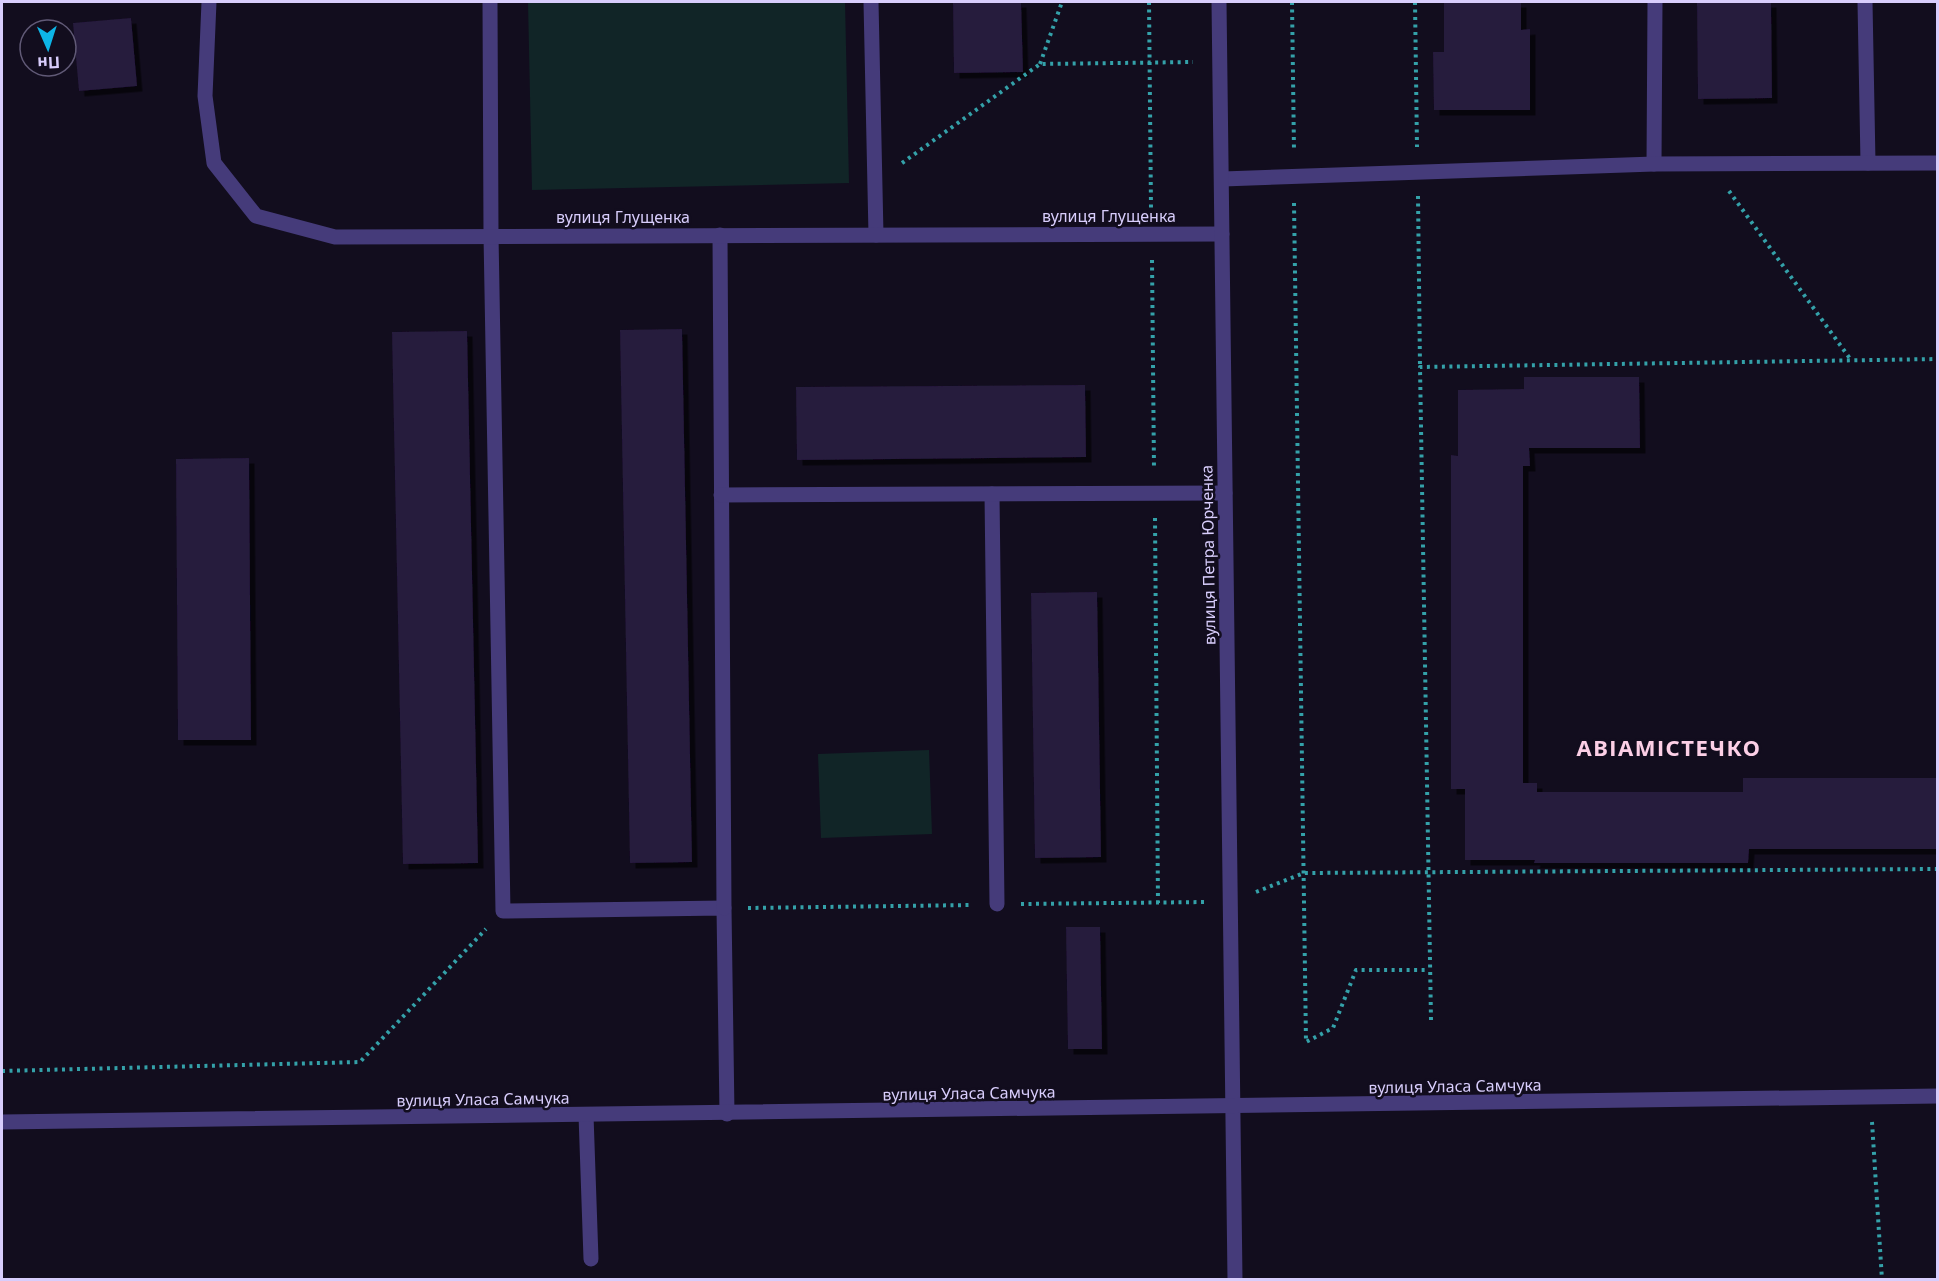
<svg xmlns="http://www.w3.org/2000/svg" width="1939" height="1281" viewBox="0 0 1939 1281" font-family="'Noto Sans',sans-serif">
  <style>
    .green { fill: #112527 }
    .building { fill: #261a3d; filter: url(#shadow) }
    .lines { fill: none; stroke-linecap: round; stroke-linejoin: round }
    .path { stroke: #34a1a9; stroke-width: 4; stroke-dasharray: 3 4.5; stroke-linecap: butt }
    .service { stroke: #453b7a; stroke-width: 15 }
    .minor { stroke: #453b7a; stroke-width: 15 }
    .labels { text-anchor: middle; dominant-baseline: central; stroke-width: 5; stroke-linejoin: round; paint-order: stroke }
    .street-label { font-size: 16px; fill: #d8cdfc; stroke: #120d1e }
    .district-label { font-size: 22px; font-weight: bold; letter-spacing: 1.5px; fill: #fccfe6; stroke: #120d1e }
  </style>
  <defs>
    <filter id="shadow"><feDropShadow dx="5.5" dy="5.5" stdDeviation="0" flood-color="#0009"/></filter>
  </defs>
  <rect width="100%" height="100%" fill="#120d1e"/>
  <!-- green -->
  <g class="green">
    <path d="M528,2H845L849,183L532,190Z"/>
    <path d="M929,750L932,834L821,838L818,754Z"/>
  </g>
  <!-- building -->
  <g class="building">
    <path d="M953,2H1021L1023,72L954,73Z"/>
    <path d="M1444,2H1521V30L1530,29V110H1434L1433,52H1444Z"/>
    <path d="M1697,2H1771L1772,98L1698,99Z"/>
    <path d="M131,18L137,86L79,91L73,23Z"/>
    <path d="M682,329L692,862L630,863L620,330Z"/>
    <path d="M467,331L478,863L403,864L392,332Z"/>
    <path d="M1524,377H1639L1640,448H1529L1530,466H1523V783H1537V792H1743V778H1938V849H1749L1748,863H1534L1535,860H1465V789H1451V455L1458,456V390L1524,389Z"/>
    <path d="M1085,385L1086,457L797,460L796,387Z"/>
    <path d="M249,458L251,740H178L176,459Z"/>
    <path d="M1097,592L1101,857L1035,858L1031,593Z"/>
    <path d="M1066,927H1100L1102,1049H1068Z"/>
  </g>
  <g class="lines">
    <!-- path -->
    <g class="path">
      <path d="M1149,2L1151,208"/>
      <path d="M1292,2L1294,151"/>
      <path d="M1415,2L1417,147"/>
      <path d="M1040,64L1062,2"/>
      <path d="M902,163L1040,64L1193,62"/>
      <path d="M1729,191L1851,360"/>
      <path d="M1418,196L1420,367"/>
      <path d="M1294,203L1306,1042L1333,1028L1356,970H1429"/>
      <path d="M1152,260L1154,469"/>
      <path d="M1155,518L1158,903"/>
      <path d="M1256,892L1304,873L1938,869"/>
      <path d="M1021,904L1206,902"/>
      <path d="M748,908L972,905"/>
      <path d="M1431,1020L1420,367L1938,359"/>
      <path d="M2,1071L360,1062L486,929"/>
      <path d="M1872,1122L1882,1280"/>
    </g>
    <!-- service -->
    <g class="service">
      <path d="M490,2L491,235L503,911L724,908L727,1114"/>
      <path d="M871,2L876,235"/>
      <path d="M1865,2L1868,163"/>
      <path d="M1654,164L1655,2"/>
      <path d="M1223,179L1654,164L1938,163"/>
      <path d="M720,235L724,908"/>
      <path d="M992,494L997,904"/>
      <path d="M721,495L1225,493"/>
      <path d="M586,1115L591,1259"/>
    </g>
    <!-- minor -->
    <g class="minor">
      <path d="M209,2L205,96L214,163L256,216L335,237L1222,234"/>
      <path d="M1219,2L1235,1280"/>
      <path d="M2,1122L1938,1096"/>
    </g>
  </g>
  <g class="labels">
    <!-- street labels -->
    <g class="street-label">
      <text x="1109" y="216">вулиця Глущенка</text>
      <text x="623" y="217">вулиця Глущенка</text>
      <text transform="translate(1208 555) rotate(-91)">вулиця Петра Юрченка</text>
      <text transform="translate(1455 1086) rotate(-1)">вулиця Уласа Самчука</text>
      <text transform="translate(969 1093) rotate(-1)">вулиця Уласа Самчука</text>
      <text transform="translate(483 1099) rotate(-1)">вулиця Уласа Самчука</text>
    </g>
    <!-- district labels -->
    <g class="district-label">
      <text x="1669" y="747">АВІАМІСТЕЧКО</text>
    </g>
  </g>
  <!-- border -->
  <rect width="1939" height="1281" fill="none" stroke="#d8cdfc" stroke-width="6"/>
  <!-- north arrow -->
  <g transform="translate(48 48) rotate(177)"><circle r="28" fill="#120d1e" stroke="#615a77" stroke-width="1.5"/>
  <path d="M0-4.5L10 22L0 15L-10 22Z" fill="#0db5e7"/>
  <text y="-9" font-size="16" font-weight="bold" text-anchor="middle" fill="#d8cdfc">Пн</text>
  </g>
</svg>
